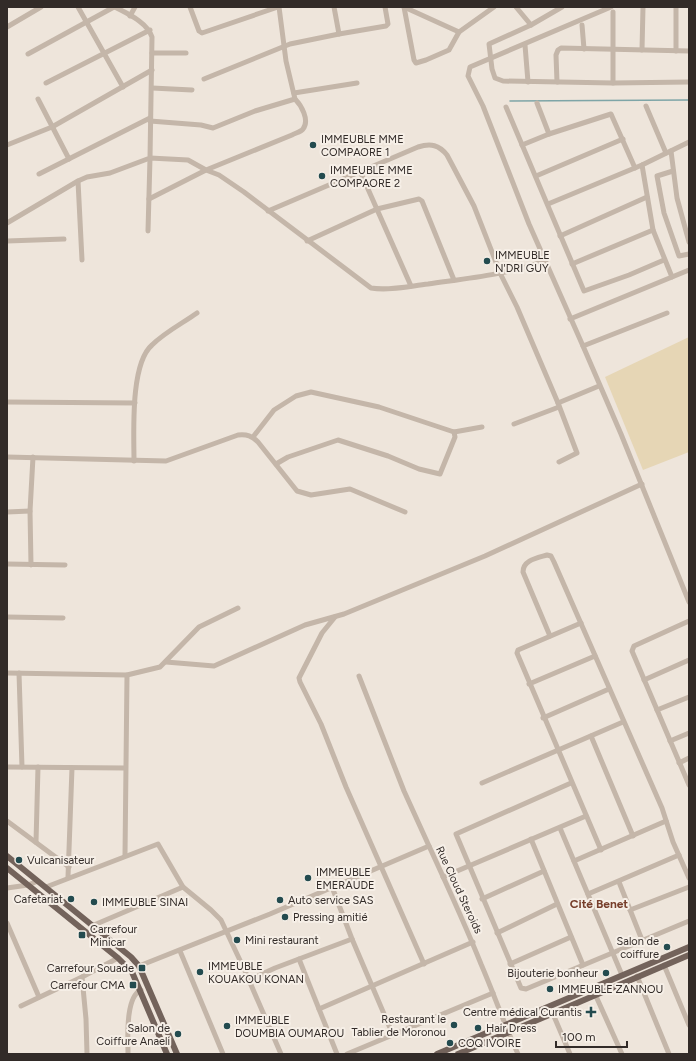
<svg xmlns="http://www.w3.org/2000/svg" width="696" height="1061" viewBox="0 0 696 1061" font-family="Figtree,sans-serif">
  <style>
    .sand { fill: #e6d6b5 }
    .lines { fill: none; stroke-linecap: round; stroke-linejoin: round }
    .stream { stroke: #7ea5a7; stroke-width: 1.5 }
    .minor { stroke: #c4b6a9; stroke-width: 5 }
    .major { stroke: #73635b; stroke-width: 6 }
    .poi-dot { fill: #234b4f; stroke: #f6efe7; stroke-width: 1.5 }
    .labels { text-anchor: middle; dominant-baseline: central; stroke-width: 4; stroke-linejoin: round; paint-order: stroke }
    .poi-label { font-size: 11px; fill: #322b28; stroke: #f6efe7; text-anchor: start }
    .street-label { font-size: 11px; fill: #322b28; stroke: #f6efe7 }
    .neighbourhood-label { font-size: 12px; font-weight: bold; fill: #773e2b; stroke: #f6efe7 }
  </style>
  <rect width="100%" height="100%" fill="#eee5db"/>
  <!-- sand -->
  <path class="sand" d="M689,337V452L643,470L605,377Z"/>
  <g class="lines">
    <!-- stream -->
    <path class="stream" d="M510,101L689,100"/>
    <!-- minor -->
    <g class="minor">
      <path d="M78,7L123,87"/>
      <path d="M190,7L199,31L202,33L278,7"/>
      <path d="M404,7L414,60L416,63L426,60L449,50L459,32L494,7"/>
      <path d="M404,7L459,32"/>
      <path d="M516,7L531,25"/>
      <path d="M562,7L531,25L489,44L492,69L495,78L503,81L613,83L689,82"/>
      <path d="M611,7L470,67L468,76L483,106L529,224L583,346L667,313"/>
      <path d="M676,7V51"/>
      <path d="M130,16L135,7"/>
      <path d="M582,25L584,49"/>
      <path d="M7,27L41,7"/>
      <path d="M339,34L386,26L388,24L385,7"/>
      <path d="M525,45L528,82"/>
      <path d="M642,50L643,7"/>
      <path d="M152,53H186"/>
      <path d="M28,54L114,7"/>
      <path d="M204,79L290,44L339,34L334,7"/>
      <path d="M557,82L556,55L558,50L561,48L689,51"/>
      <path d="M46,83L150,30"/>
      <path d="M613,83V12"/>
      <path d="M152,88L192,90"/>
      <path d="M294,93L357,83"/>
      <path d="M38,99L69,159"/>
      <path d="M537,103L549,134"/>
      <path d="M646,106L666,153"/>
      <path d="M506,107L584,291L629,275L664,260"/>
      <path d="M150,121L201,125L213,128L255,111L295,99"/>
      <path d="M7,145L52,127L152,70"/>
      <path d="M522,145L549,134L611,114L635,168"/>
      <path d="M671,151L677,198L689,242"/>
      <path d="M642,165L653,230L672,277"/>
      <path d="M360,171L411,286"/>
      <path d="M673,171L657,176L664,213L679,256L689,254"/>
      <path d="M39,174L150,118"/>
      <path d="M536,176L623,139"/>
      <path d="M78,181L82,260"/>
      <path d="M149,199L206,170L219,175L244,192L371,288C389,291 410,286 428,284C470,278 504,275 545,261"/>
      <path d="M548,204L642,165L689,142"/>
      <path d="M268,211L418,147C431,143 439,145 447,155L474,206L501,275L517,307L558,403L577,453L559,462"/>
      <path d="M7,223L78,181L87,177L110,173L150,158L152,37C147,22 128,14 115,7"/>
      <path d="M148,231L150,158L188,160L206,170L292,135C295,133 301,132 303,129C310,120 301,105 295,99L286,61L279,7"/>
      <path d="M560,236L647,197"/>
      <path d="M7,241L64,239"/>
      <path d="M307,241L377,209L419,199L422,201L454,280"/>
      <path d="M572,264L653,230"/>
      <path d="M570,319L689,270"/>
      <path d="M583,346L621,434L689,602"/>
      <path d="M7,402L135,403"/>
      <path d="M558,403L599,386"/>
      <path d="M514,424L559,407"/>
      <path d="M253,437L274,410L296,396L311,392L379,407L454,432L482,427"/>
      <path d="M7,457L166,461L238,435C247,434 252,436 258,442L297,491L311,495L350,489L405,512"/>
      <path d="M134,461C134,433 130,364 152,345C165,332 183,323 197,313"/>
      <path d="M276,464L288,457L338,440L388,456L419,469L440,474L455,437L454,432"/>
      <path d="M7,512L30,511"/>
      <path d="M7,564L65,565"/>
      <path d="M31,565L30,511L33,457"/>
      <path d="M7,617L63,618"/>
      <path d="M335,617L322,633L299,678L300,682L321,724L346,787L424,964"/>
      <path d="M689,621L634,646L632,651L689,785"/>
      <path d="M581,623L518,650L517,653L601,850"/>
      <path d="M550,636L523,572C523,560 537,558 547,555L551,556L554,562L662,808L673,842L689,878"/>
      <path d="M166,662L214,666L305,625L344,614L485,556L642,484"/>
      <path d="M7,673L127,675L160,667L199,627L238,608"/>
      <path d="M19,673L22,767"/>
      <path d="M359,676L404,791L429,846"/>
      <path d="M644,680L689,660"/>
      <path d="M529,684L595,656"/>
      <path d="M657,710L689,697"/>
      <path d="M543,718L609,689"/>
      <path d="M591,736L633,836"/>
      <path d="M670,741L689,733"/>
      <path d="M679,763L689,758"/>
      <path d="M7,767L125,768"/>
      <path d="M482,783L623,722"/>
      <path d="M571,783L456,834L521,988L526,989L689,921"/>
      <path d="M7,821L69,867"/>
      <path d="M560,828L622,975"/>
      <path d="M531,839L583,965"/>
      <path d="M36,842L38,767"/>
      <path d="M125,856L127,675"/>
      <path d="M574,861L666,821"/>
      <path d="M68,877L72,768"/>
      <path d="M443,877L586,816"/>
      <path d="M619,882L642,940"/>
      <path d="M46,887L158,844L183,887L211,910L221,920L245,971L281,1054"/>
      <path d="M7,888L28,885L38,881"/>
      <path d="M588,894L679,855"/>
      <path d="M482,899L544,871"/>
      <path d="M630,910L689,887"/>
      <path d="M7,923L39,997"/>
      <path d="M94,925L183,887"/>
      <path d="M497,933L557,904"/>
      <path d="M352,939L393,1035"/>
      <path d="M180,951L223,1054"/>
      <path d="M299,959L337,1054"/>
      <path d="M510,964L571,937"/>
      <path d="M664,965L689,1025"/>
      <path d="M139,966L270,914L429,846C447,885 465,924 481,964C494,994 504,1024 518,1054"/>
      <path d="M637,976L669,1054"/>
      <path d="M82,977L86,1019L87,1054"/>
      <path d="M249,980L275,968L352,939L332,887"/>
      <path d="M595,994L622,1054"/>
      <path d="M21,1006L82,977L118,958"/>
      <path d="M319,1009L473,942"/>
      <path d="M553,1014L570,1054"/>
      <path d="M128,1054C128,1039 125,997 141,990"/>
      <path d="M347,1054L493,993"/>
    </g>
    <!-- major -->
    <g class="major">
      <path d="M7,856L131,957L139,966L177,1054"/>
      <path d="M7,868L118,958L132,972L167,1054"/>
      <path d="M437,1054L689,947"/>
      <path d="M458,1054L689,955"/>
    </g>
  </g>
  <!-- markers -->
  <g class="poi-dot">
    <circle cx="313" cy="145" r="4"/>
    <circle cx="322" cy="176" r="4"/>
    <circle cx="487" cy="261" r="4"/>
    <circle cx="19" cy="860" r="4"/>
    <circle cx="308" cy="878" r="4"/>
    <circle cx="71" cy="899" r="4"/>
    <circle cx="280" cy="900" r="4"/>
    <circle cx="94" cy="902" r="4"/>
    <circle cx="285" cy="917" r="4"/>
    <rect x="78" y="931" width="8" height="8" rx="2"/>
    <circle cx="237" cy="940" r="4"/>
    <circle cx="667" cy="947" r="4"/>
    <rect x="138" y="964" width="8" height="8" rx="2"/>
    <circle cx="200" cy="972" r="4"/>
    <circle cx="606" cy="973" r="4"/>
    <rect x="129" y="981" width="8" height="8" rx="2"/>
    <circle cx="550" cy="989" r="4"/>
    <path d="M589 1006h4v4h4v4h-4v4h-4v-4h-4v-4h4z"/>
    <circle cx="454" cy="1025" r="4"/>
    <circle cx="227" cy="1026" r="4"/>
    <circle cx="478" cy="1028" r="4"/>
    <circle cx="178" cy="1034" r="4"/>
    <circle cx="450" cy="1043" r="4"/>
  </g>
  <g class="labels">
    <!-- poi labels -->
    <g class="poi-label">
      <text x="321" y="139">IMMEUBLE MME<tspan x="321" dy="13">COMPAORE 1</tspan></text>
      <text x="330" y="170">IMMEUBLE MME<tspan x="330" dy="13">COMPAORE 2</tspan></text>
      <text x="495" y="255">IMMEUBLE<tspan x="495" dy="13">N'DRI GUY</tspan></text>
      <text x="27" y="860">Vulcanisateur</text>
      <text x="316" y="872">IMMEUBLE<tspan x="316" dy="13">EMERAUDE</tspan></text>
      <text x="63" y="899" text-anchor="end">Cafetariat</text>
      <text x="288" y="900">Auto service SAS</text>
      <text x="102" y="902">IMMEUBLE SINAI</text>
      <text x="293" y="917">Pressing amitié</text>
      <text x="90" y="929">Carrefour<tspan x="90" dy="13">Minicar</tspan></text>
      <text x="245" y="940">Mini restaurant</text>
      <text x="659" y="941" text-anchor="end">Salon de<tspan x="659" dy="13">coiffure</tspan></text>
      <text x="208" y="966">IMMEUBLE<tspan x="208" dy="13">KOUAKOU KONAN</tspan></text>
      <text x="134" y="968" text-anchor="end">Carrefour Souade</text>
      <text x="598" y="973" text-anchor="end">Bijouterie bonheur</text>
      <text x="125" y="985" text-anchor="end">Carrefour CMA</text>
      <text x="558" y="989">IMMEUBLE ZANNOU</text>
      <text x="582" y="1012" text-anchor="end">Centre médical Curantis</text>
      <text x="446" y="1019" text-anchor="end">Restaurant le<tspan x="446" dy="13">Tablier de Moronou</tspan></text>
      <text x="235" y="1020">IMMEUBLE<tspan x="235" dy="13">DOUMBIA OUMAROU</tspan></text>
      <text x="170" y="1028" text-anchor="end">Salon de<tspan x="170" dy="13">Coiffure Anaeli</tspan></text>
      <text x="486" y="1028">Hair Dress</text>
      <text x="458" y="1043">COQ IVOIRE</text>
    </g>
    <!-- street labels -->
    <g class="street-label">
      <text transform="translate(459 890) rotate(65)">Rue Cloud Steroids</text>
    </g>
    <!-- neighbourhood labels -->
    <g class="neighbourhood-label">
      <text x="599" y="904">Cité Benet</text>
    </g>
  </g>
  <!-- border -->
  <rect width="696" height="1061" fill="none" stroke="#322b28" stroke-width="16"/>
  <!-- scale -->
  <path d="M556 1041v6h71v-6" fill="none" stroke="#322b28" stroke-width="2"/>
  <text x="562" y="1041" font-size="12" fill="#322b28" stroke="#f6efe7" stroke-width="3" paint-order="stroke">100 m</text>
</svg>
